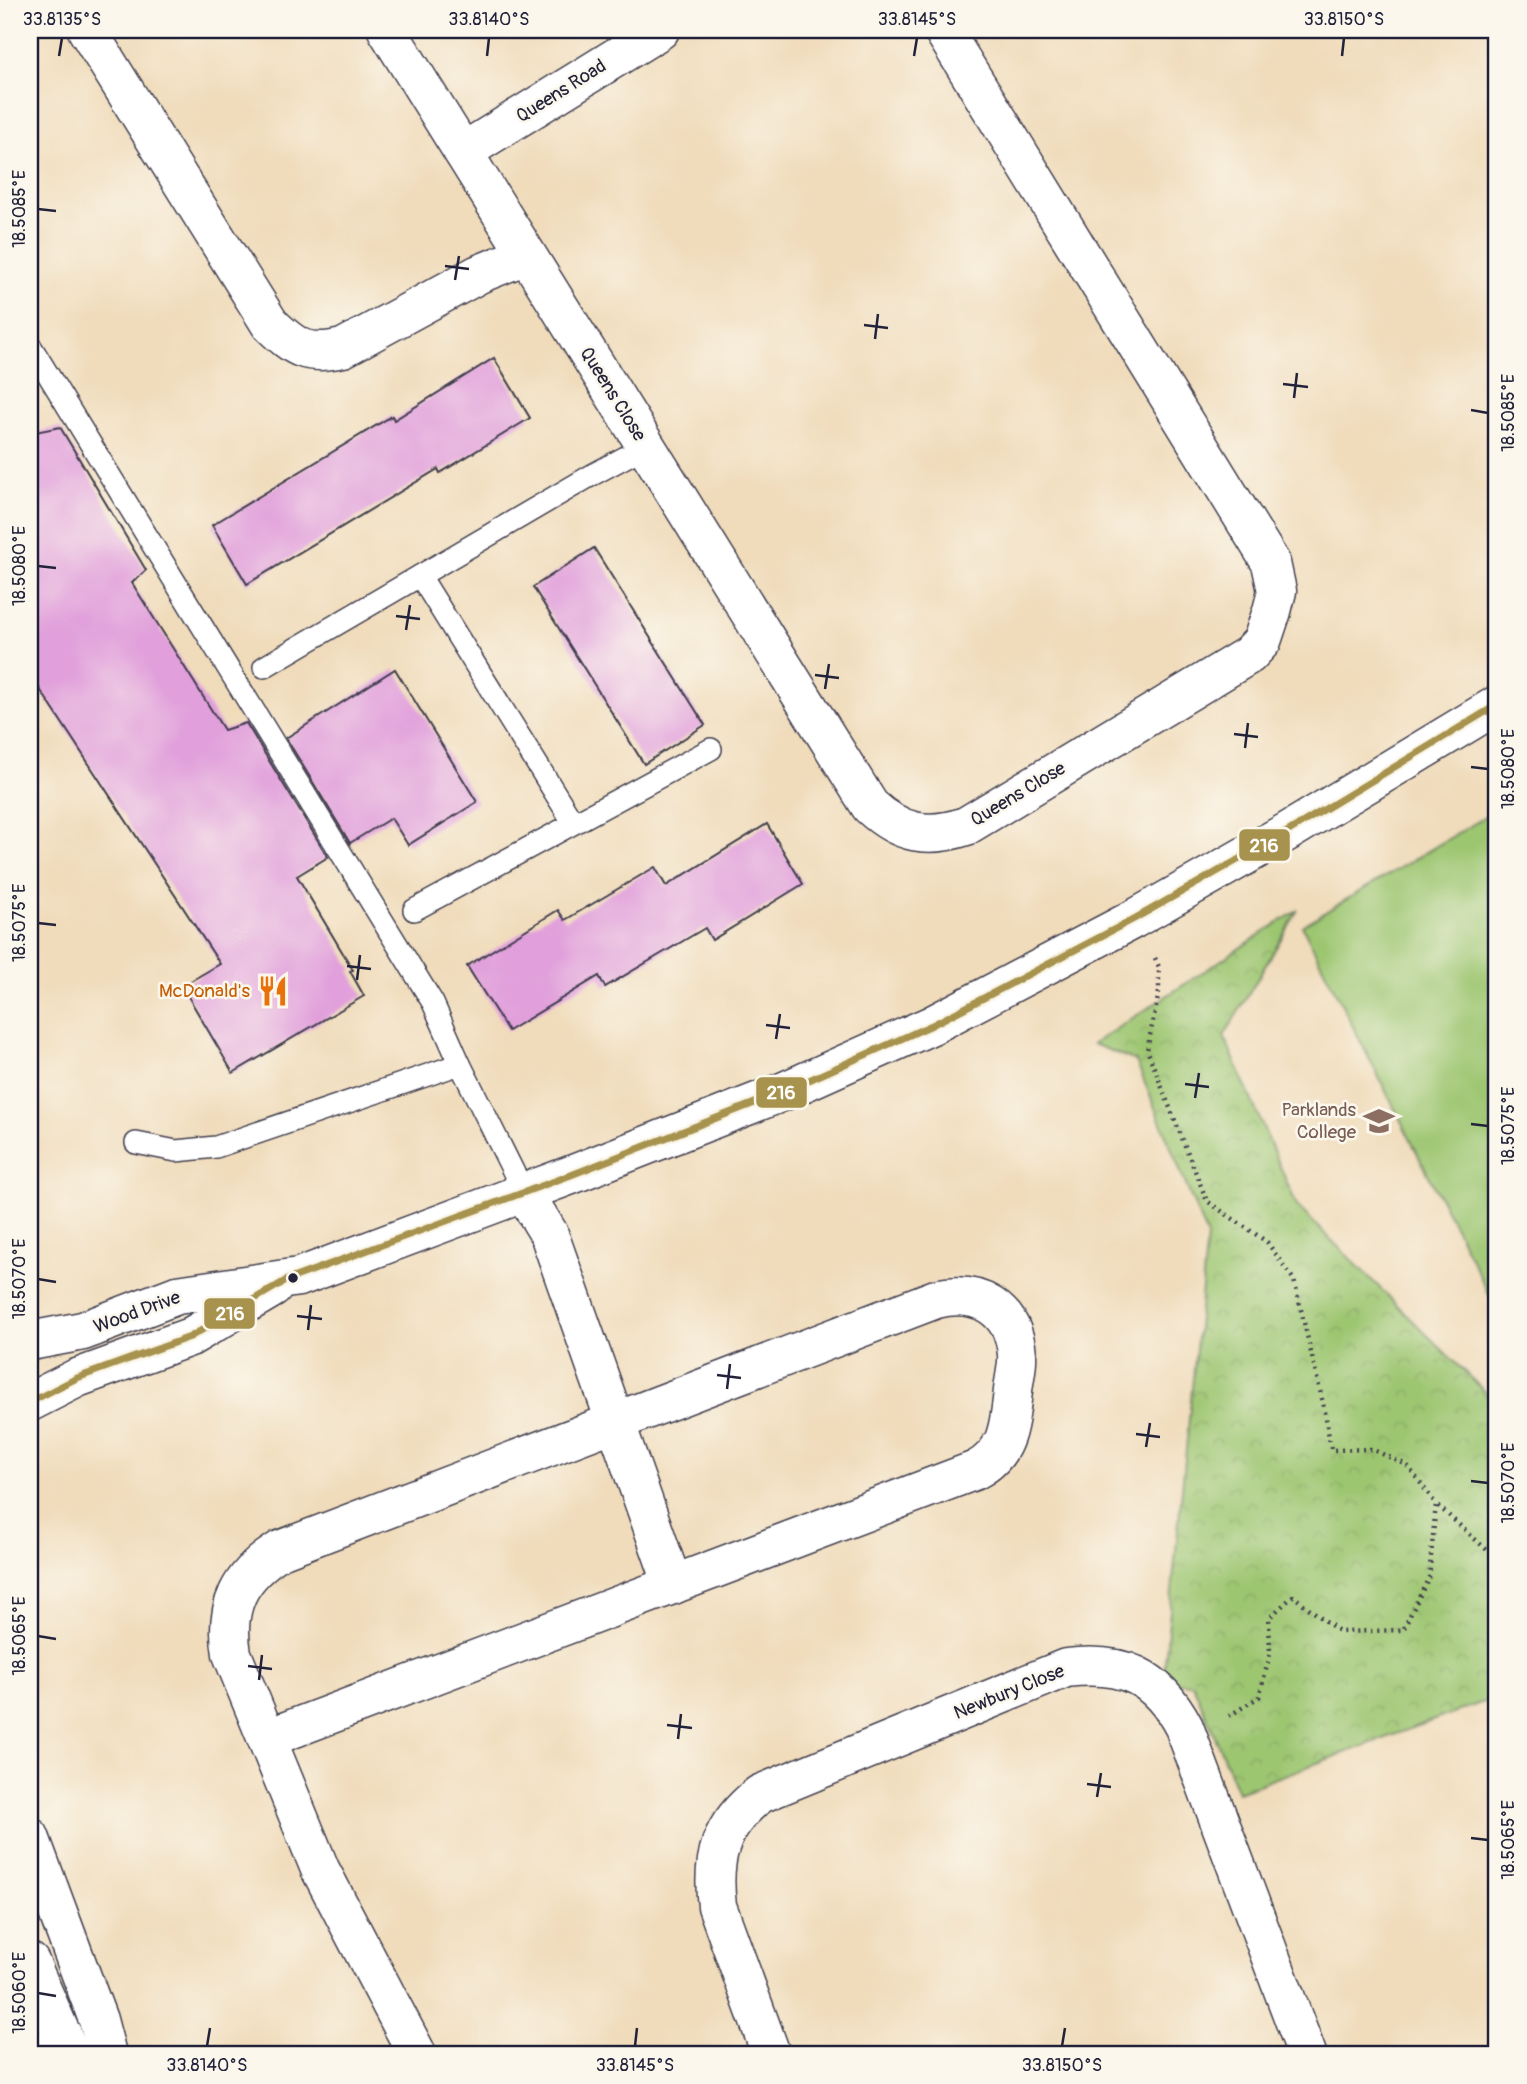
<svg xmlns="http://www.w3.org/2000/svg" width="1527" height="2084" viewBox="0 0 1527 2084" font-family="Pangolin,sans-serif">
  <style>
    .park { fill: url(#park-crowns); stroke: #607456; stroke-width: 2 }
    .pitch { fill: #9dc671; stroke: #607456; stroke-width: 2 }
    .building { fill: #e1a0db }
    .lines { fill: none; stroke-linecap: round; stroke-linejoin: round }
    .service-casing { stroke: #413e4e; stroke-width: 24 }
    .minor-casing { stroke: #413e4e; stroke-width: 41 }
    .tertiary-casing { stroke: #413e4e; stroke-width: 41 }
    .path { stroke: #413e4e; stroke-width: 4.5; stroke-dasharray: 2 5; stroke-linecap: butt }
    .service { stroke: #fff; stroke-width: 21 }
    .minor { stroke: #fff; stroke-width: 38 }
    .tertiary { stroke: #fff; stroke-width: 38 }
    .bus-1-casing { stroke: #fbf7ec; stroke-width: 12 }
    .bus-1 { stroke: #a7934e; stroke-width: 7 }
    .ticks { fill: none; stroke: #22223b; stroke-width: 2.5 }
    .bus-dot { fill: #22223b; stroke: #fbf7ec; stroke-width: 2.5 }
    .labels { text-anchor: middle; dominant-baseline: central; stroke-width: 5; stroke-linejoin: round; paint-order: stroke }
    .street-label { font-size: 19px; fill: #22223b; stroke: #fbf7ec }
    .food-label { font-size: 19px; fill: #c56008; stroke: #fbf7ec; text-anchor: end }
    .education-label { font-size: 19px; fill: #785e54; stroke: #fbf7ec; text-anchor: end }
    .line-badge { stroke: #fbf7ec; stroke-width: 2.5 }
    .badge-label { font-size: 19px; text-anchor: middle; font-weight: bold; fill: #fff }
    .neatline { fill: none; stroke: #22223b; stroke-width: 2.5 }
    .ticks-label { font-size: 18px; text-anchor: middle; fill: #22223b }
  </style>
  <defs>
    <pattern id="park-crowns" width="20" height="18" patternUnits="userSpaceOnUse" patternTransform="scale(1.75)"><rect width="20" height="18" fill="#9dc671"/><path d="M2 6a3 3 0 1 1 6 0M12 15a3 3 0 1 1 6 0" fill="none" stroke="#87aa63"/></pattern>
  </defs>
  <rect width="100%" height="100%" fill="#fbf7ec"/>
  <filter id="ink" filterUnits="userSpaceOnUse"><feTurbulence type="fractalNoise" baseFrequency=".0143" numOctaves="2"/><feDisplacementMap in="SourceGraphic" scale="14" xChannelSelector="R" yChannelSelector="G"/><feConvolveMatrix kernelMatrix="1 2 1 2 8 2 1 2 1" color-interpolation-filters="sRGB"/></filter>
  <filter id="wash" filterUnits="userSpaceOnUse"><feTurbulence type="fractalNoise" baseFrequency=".00686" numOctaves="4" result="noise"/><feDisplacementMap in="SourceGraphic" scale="28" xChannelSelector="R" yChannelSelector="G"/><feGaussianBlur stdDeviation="1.57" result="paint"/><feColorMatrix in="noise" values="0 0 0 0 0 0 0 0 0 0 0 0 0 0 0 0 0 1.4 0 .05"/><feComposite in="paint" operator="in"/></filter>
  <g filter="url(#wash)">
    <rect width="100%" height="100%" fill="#f0dcbb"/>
    <!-- park -->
    <path class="park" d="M1298,910L1224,1036L1297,1206L1497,1404V1697L1238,1792L1193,1684L1163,1682L1207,1237L1136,1061L1093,1044Z"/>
    <!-- pitch -->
    <path class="pitch" d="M1497,810V1310L1302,926Z"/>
    <g id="blocks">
      <!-- building -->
      <g class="building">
        <path d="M494,358L530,418L440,473L438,469L247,584L212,525L392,416L394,420Z"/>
        <path d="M60,427L146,570L132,583L224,730L246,723L328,857L297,876L353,970L350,971L364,996L233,1073L182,986L220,964L30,674V433Z"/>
        <path d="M594,548L705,725L644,764L533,587Z"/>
        <path d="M395,669L477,802L408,845L391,818L350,843L286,738Z"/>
        <path d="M767,824L803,884L712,940L705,928L605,987L599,976L508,1031L467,966L558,910L565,920L655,867L666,886Z"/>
      </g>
    </g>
  </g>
  <g filter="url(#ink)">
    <use href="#blocks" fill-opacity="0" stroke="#413e4e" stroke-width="2"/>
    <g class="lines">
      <!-- service casing -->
      <g class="service-casing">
        <g id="service">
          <path d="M30,345L433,1003L460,1064"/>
          <path d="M420,576L573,822"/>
          <path d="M264,667L592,475L646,446"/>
          <path d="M414,910L711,749"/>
          <path d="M136,1143L176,1151L216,1147L460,1064L524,1193"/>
          <path d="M30,2047L70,2031"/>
        </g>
      </g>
      <!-- minor casing -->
      <g class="minor-casing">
        <g id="minor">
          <path d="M87,30L270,324C296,349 307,356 343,348L479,274L526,255"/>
          <path d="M387,30L870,806C900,834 928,839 966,826L1249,655L1262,641L1272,611L1277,591L1271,563L943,30"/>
          <path d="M463,152L660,30"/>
          <path d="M524,1193L549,1234L673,1585"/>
          <path d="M268,1738L976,1470C1008,1453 1009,1425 1013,1391C1014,1379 1018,1366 1017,1354C1013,1308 978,1289 936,1299L280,1550C239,1576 224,1606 232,1654L320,1869L417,2054"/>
          <path d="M771,2054L717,1906C711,1857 720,1825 760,1794L1066,1668C1122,1661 1157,1675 1184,1727L1307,2054"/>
        </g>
      </g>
      <!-- tertiary casing -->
      <g class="tertiary-casing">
        <g id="tertiary">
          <path d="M30,1341L83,1331L177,1295L299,1277L571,1175L780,1093L932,1025L1134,919L1287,832L1497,705"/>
          <path d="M30,1402L77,1378L190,1337L273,1288"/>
          <path d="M30,1837L98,2020L107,2054"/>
          <path d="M30,1962L70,2054"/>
        </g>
      </g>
      <!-- path -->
      <g class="path">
        <path d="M1155,958L1159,967V992L1147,1050L1207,1201L1267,1242L1294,1280L1325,1412L1331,1450L1371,1449L1407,1465L1436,1504"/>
        <path d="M1229,1716L1259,1697L1270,1654L1269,1618L1293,1596L1340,1632L1403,1630L1429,1577L1436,1504L1497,1559"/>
      </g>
      <!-- service -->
      <use href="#service" class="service"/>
      <!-- minor -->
      <use href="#minor" class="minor"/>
      <!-- tertiary -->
      <use href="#tertiary" class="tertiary"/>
      <!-- bus-1 casing -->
      <g class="bus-1-casing">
        <path id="bus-1" d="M30,1402L77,1378L190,1337L287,1280L571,1175L780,1093L932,1025L1134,919L1287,832L1497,705"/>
      </g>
      <!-- bus-1 -->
      <use href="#bus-1" class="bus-1"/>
    </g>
  </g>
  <!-- ticks -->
  <path class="ticks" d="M59,56L62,38M487,56L489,38M914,56L917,38M1342,56L1344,38M38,209L56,211M445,266L469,269M455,280L459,256M864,325L888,328M875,339L878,314M1283,384L1308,387M1294,398L1297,373M1471,410L1488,413M38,566L56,568M396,616L420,619M406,630L410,605M815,675L839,678M825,689L829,664M1234,734L1258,737M1245,748L1248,723M1471,767L1488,769M38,923L56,925M347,966L371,969M357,980L360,955M766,1025L790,1028M776,1039L780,1014M1185,1084L1209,1087M1195,1098L1199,1073M1471,1124L1488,1126M38,1279L56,1282M297,1316L322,1319M308,1330L311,1305M717,1375L741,1378M727,1389L730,1364M1136,1434L1160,1437M1146,1447L1150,1423M1471,1481L1488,1483M38,1636L56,1639M248,1666L272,1669M259,1680L262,1655M667,1725L692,1728M678,1739L681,1714M1087,1784L1111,1787M1097,1797L1101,1773M1471,1838L1488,1840M38,1993L56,1996M207,2046L210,2028M635,2046L637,2028M1062,2046L1065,2028"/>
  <!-- icons -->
  <defs>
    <g id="restaurant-bare" transform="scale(2.415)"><path d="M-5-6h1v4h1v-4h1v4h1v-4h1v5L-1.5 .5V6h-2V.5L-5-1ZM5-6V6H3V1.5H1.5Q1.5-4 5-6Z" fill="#e8710a" stroke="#fbf7ec" stroke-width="2.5" paint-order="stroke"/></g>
    <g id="school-bare" transform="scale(2.415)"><path d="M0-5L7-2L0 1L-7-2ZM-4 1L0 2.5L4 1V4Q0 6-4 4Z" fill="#8d6e63" stroke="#fbf7ec" stroke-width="2.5" paint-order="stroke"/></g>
  </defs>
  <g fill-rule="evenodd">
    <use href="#restaurant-bare" x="273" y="991"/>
    <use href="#school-bare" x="1379" y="1121"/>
  </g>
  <!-- markers -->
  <circle class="bus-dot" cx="293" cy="1278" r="6"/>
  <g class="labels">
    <!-- street labels -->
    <g class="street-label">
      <text transform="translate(561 91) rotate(-32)">Queens Road</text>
      <text transform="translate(613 394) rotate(58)">Queens Close</text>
      <text transform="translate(1018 794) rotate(-31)">Queens Close</text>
      <text transform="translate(137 1312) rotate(-20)">Wood Drive</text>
      <text transform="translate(1009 1692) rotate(-22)">Newbury Close</text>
    </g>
    <!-- food labels -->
    <g class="food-label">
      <text x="250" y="991">McDonald's</text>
    </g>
    <!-- education labels -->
    <g class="education-label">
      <text x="1356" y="1110">Parklands<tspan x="1356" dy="22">College</tspan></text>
    </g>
  </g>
  <g class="line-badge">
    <rect x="1238" y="828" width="53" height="34" rx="7" fill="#a7934e"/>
    <rect x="755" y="1076" width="53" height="33" rx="7" fill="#a7934e"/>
    <rect x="203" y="1297" width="53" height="33" rx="7" fill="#a7934e"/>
  </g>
  <g class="badge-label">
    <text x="1264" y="852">216</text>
    <text x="781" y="1099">216</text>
    <text x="230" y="1320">216</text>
  </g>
  <!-- margin -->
  <rect width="1527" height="2084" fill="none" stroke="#fbf7ec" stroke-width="77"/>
  <rect x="38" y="38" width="1450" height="2008" class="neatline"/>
  <g class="ticks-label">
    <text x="62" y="25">33.8135°S</text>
    <text x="489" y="25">33.8140°S</text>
    <text x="917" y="25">33.8145°S</text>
    <text x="1344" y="25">33.8150°S</text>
    <text transform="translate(19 209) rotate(-90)" y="6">18.5085°E</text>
    <text transform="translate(1508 413) rotate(-90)" y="6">18.5085°E</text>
    <text transform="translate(19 566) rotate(-90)" y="6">18.5080°E</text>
    <text transform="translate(1508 769) rotate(-90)" y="6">18.5080°E</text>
    <text transform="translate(19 923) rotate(-90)" y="6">18.5075°E</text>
    <text transform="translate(1508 1126) rotate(-90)" y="6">18.5075°E</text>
    <text transform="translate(19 1279) rotate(-90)" y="6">18.5070°E</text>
    <text transform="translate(1508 1483) rotate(-90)" y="6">18.5070°E</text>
    <text transform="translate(19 1636) rotate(-90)" y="6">18.5065°E</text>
    <text transform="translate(1508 1840) rotate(-90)" y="6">18.5065°E</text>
    <text transform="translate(19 1993) rotate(-90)" y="6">18.5060°E</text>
    <text x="207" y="2071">33.8140°S</text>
    <text x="635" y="2071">33.8145°S</text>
    <text x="1062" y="2071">33.8150°S</text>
  </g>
</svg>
